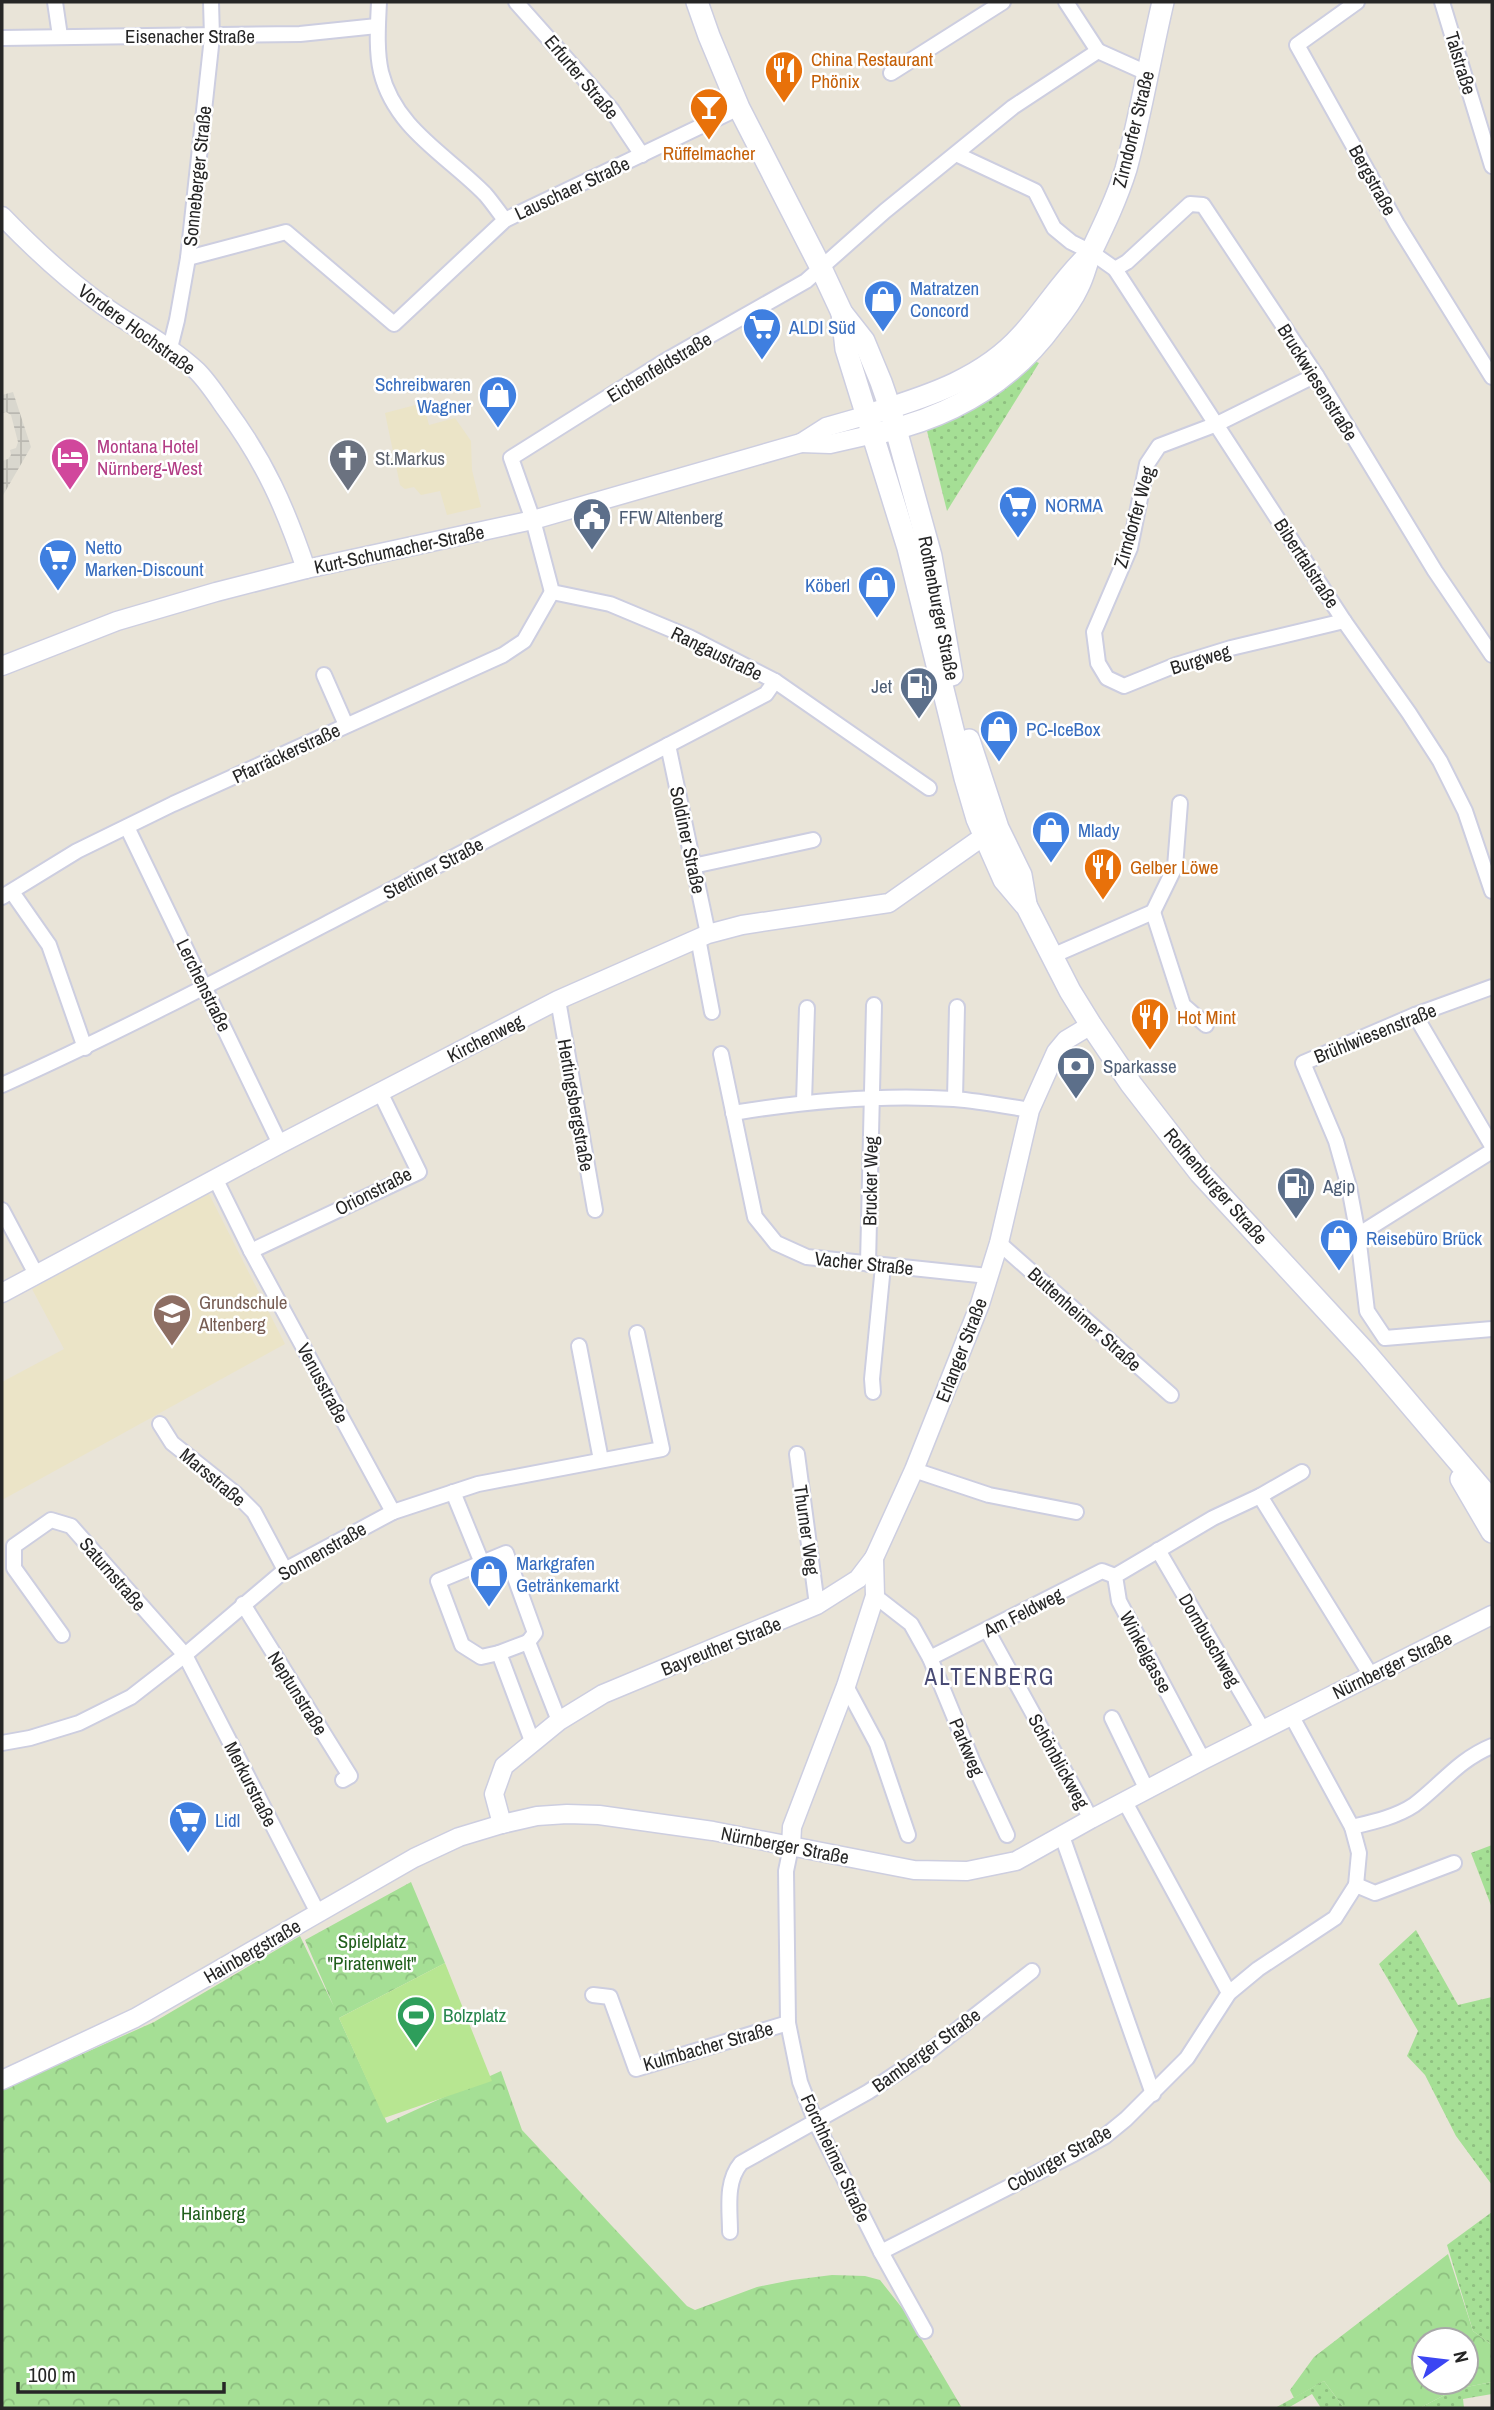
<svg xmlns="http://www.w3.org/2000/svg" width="1494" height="2410" viewBox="0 0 1494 2410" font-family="'Archivo Narrow',sans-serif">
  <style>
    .education { fill: #ebe4c7 }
    .grass { fill: url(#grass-dots) }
    .park { fill: url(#park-crowns); fill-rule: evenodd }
    .pitch { fill: #b7e691 }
    .plaza { fill: url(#plaza-grid) }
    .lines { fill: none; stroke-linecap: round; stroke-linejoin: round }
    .minor-casing { stroke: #cdcee0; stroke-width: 18 }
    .tertiary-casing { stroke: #cdcee0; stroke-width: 21 }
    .secondary-casing { stroke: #cdcee0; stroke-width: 24 }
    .minor { stroke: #fff; stroke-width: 14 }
    .tertiary { stroke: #fff; stroke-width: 18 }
    .secondary { stroke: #fff; stroke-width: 21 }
    .labels { text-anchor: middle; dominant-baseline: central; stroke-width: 5; stroke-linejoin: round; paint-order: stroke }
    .street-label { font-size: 19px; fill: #262626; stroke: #fff }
    .food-label { font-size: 19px; fill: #c56008; stroke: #fff; text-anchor: start }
    .shop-label { font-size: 19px; fill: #366cbe; stroke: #fff; text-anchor: start }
    .hotel-label { font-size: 19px; fill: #b23c85; stroke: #fff; text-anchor: start }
    .worship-label { font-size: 19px; fill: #5b616d; stroke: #fff; text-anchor: start }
    .service-label { font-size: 19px; fill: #4e5e75; stroke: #fff; text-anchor: start }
    .education-label { font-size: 19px; fill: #785e54; stroke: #fff; text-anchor: start }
    .park-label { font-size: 19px; fill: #205f1b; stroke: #fff }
    .leisure-label { font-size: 19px; fill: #27864d; stroke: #fff; text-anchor: start }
    .quarter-label { font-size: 23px; letter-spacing: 2px; fill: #494b75; stroke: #fff }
  </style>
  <defs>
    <pattern id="grass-dots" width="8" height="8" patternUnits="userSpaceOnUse" patternTransform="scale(1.75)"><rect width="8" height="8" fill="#a5df95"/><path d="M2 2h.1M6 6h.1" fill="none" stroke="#8ebf80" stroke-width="1.8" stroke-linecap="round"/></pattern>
    <pattern id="park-crowns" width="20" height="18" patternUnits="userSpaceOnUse" patternTransform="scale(1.75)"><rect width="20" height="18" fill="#a5df95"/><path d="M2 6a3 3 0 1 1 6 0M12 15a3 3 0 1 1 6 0" fill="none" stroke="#8ebf80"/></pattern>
    <pattern id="plaza-grid" width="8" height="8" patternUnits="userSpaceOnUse" patternTransform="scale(1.75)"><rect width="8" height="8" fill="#d9d7ce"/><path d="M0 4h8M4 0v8" fill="none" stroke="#bab8b1"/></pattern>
  </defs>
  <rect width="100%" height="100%" fill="#e9e4d8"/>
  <!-- education -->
  <g class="education">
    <path d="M423,403L429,425L455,418L471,441L472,470L481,507L447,515L440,491L421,495L414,487L405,489L400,485L385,413Z"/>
    <path d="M208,1192L285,1344L2,1500V1382L64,1349L32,1289Z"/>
  </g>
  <!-- grass -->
  <g class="grass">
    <path d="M1032,360L1039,363L947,511L926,427Z"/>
    <path d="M1492,1845V1908L1471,1853Z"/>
    <path d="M1416,1930L1458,2005L1492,1997V2185L1456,2136L1425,2075L1407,2056L1418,2031L1379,1964Z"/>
    <path d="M1492,2212V2345L1473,2331L1447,2245Z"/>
    <path d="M1324,2381L1344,2408H1321L1312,2394L1288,2408H1275Z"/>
    <path d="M1492,2382V2394L1463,2399L1464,2408H1420L1456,2389Z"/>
  </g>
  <!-- park -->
  <g class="park">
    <path d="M411,1882L445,1963L339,2018L387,2123L501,2071L522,2130L687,2306L695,2310L757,2287L792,2280L832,2275L865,2276L880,2280L906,2313L962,2408H2V2090L154,2022L300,1936L334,2007L305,1940Z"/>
    <path d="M1448,2254L1473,2331L1492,2345V2382L1456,2389L1420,2408H1344L1324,2381L1294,2398L1290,2390L1314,2357ZM1424,2340H1466V2382H1424Z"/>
  </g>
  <!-- pitch -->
  <path class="pitch" d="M445,1963L492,2081L384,2118L339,2018Z"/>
  <!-- plaza -->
  <path class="plaza" d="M13,392L31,447L2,497V461L8,459L11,455L10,450L16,448L18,442L11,415L6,412L2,413V395Z"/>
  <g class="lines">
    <!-- minor casing -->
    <g class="minor-casing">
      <g id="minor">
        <path d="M55,2L60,36"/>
        <path d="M379,2C378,24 376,50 381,72C395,129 447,155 485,194C492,202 498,211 505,220"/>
        <path d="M516,2L612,110L642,155"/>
        <path d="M1066,2L1098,51"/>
        <path d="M1357,2L1297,45L1397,224L1492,377"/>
        <path d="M1442,2L1492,166"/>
        <path d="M2,38L300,34L377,26"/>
        <path d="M891,73L1003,2"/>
        <path d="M956,154L1035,191L1054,228L1071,242L1091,252L1115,269L1344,621L1409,713L1440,761L1465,811L1492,891"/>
        <path d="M188,258L286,232L394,324L505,220L739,108"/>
        <path d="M1115,269L1127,262L1190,204L1203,205L1316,375L1435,571L1492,655"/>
        <path d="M170,348L177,320L188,258L212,37L211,2"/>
        <path d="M1316,375L1217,424L1159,446L1147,464L1130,548L1094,632L1098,663L1107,678L1124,686L1176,665L1231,648L1344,621"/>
        <path d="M324,675L346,725"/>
        <path d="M668,745L708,934"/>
        <path d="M929,788L775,681L689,637L610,604L552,592L533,520L511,458L665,361L806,281L885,211L1013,107L1098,51L1147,73"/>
        <path d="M127,827L280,1144"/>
        <path d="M693,866L813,840"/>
        <path d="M12,892L49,945L85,1048"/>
        <path d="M2,897L77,851L173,804L503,655L524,641L552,592"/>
        <path d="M1153,912L1183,1005L1206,1025"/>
        <path d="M698,938L712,1012"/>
        <path d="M1052,956L1153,912L1175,867L1180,803"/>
        <path d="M1492,987L1415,1015L1303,1063L1336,1141L1349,1187L1358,1235L1367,1311L1385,1338L1492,1329"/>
        <path d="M558,1000L595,1210"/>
        <path d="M1415,1015L1492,1146"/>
        <path d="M721,1054L755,1217L776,1243L807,1257L988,1276"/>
        <path d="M2,1085C118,1033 230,974 343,915C484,841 625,767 766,694L775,681"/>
        <path d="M955,1099L957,1007"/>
        <path d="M804,1102L807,1008"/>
        <path d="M733,1113C806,1101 880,1094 954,1099C979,1101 1005,1106 1030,1110"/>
        <path d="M215,1178L251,1251L393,1512"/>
        <path d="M2,1210L36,1274"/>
        <path d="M1358,1235L1492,1151"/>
        <path d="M999,1243L1171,1395"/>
        <path d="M251,1251L419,1172L380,1092"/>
        <path d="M868,1264L874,1005"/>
        <path d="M579,1346L601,1460"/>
        <path d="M873,1392L872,1379L883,1266"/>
        <path d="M160,1424L172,1443L236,1494L254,1512L285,1570"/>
        <path d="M797,1454L817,1605"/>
        <path d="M914,1470L989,1495L1076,1512"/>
        <path d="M453,1492L482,1563"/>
        <path d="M1260,1496L1302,1472"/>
        <path d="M1158,1550L1263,1730"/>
        <path d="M875,1596L911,1624L930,1658L972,1760L1007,1835"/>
        <path d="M243,1604L350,1776L343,1780"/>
        <path d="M987,1630L1091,1819"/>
        <path d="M62,1635L14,1568V1546L51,1520L71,1526L185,1655L318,1913"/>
        <path d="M499,1653L481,1657L462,1645L438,1581L506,1553L535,1633L528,1642"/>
        <path d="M930,1658L1102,1571L1115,1576"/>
        <path d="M846,1686L877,1744L908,1835"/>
        <path d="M1291,1715L1352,1827C1373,1822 1396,1817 1414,1805C1442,1784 1458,1760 1492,1746"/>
        <path d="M1112,1718L1147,1790"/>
        <path d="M532,1741L499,1653L528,1642L559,1721"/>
        <path d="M2,1743L30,1738L79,1723L131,1697L185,1655L285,1570L393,1512L478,1484L662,1449L637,1333"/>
        <path d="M1203,1760L1119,1601L1115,1576L1213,1518L1260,1496L1372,1677"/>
        <path d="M1125,1802L1229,1993"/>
        <path d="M1352,1827L1359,1853L1356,1885"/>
        <path d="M1062,1836L1153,2094"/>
        <path d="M791,1847L786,1871L788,2023L800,2082L816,2123L881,2252L925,2331"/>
        <path d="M593,1995L610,1997L636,2069L788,2023"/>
        <path d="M730,2232C730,2209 725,2182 741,2163L868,2092L926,2054L1032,1971"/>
        <path d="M881,2252L1074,2154L1104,2137L1126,2119L1187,2058L1229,1993L1258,1969L1335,1918L1356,1885L1375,1893L1454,1863"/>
      </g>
    </g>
    <!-- tertiary casing -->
    <g class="tertiary-casing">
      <g id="tertiary">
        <path d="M2,216C33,248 65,278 101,304C133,327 168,344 197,371C208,382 217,396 226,409C265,462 285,507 306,569"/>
        <path d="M801,443L830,444L874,434"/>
        <path d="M2,666L117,621L216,592L306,569L533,520L801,443L826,427L868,415"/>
        <path d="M2,1293L280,1144L558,1000L708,934L742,925L889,903L984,836"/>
        <path d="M502,1824L494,1794L504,1766L559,1721L603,1694L817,1605L858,1579L874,1558"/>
        <path d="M791,1847L792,1827L846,1686L875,1596L874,1558L914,1470L980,1304L999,1243L1030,1110L1056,1052L1066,1040L1091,1025"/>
        <path d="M2,2080L135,2018L414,1858L459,1837L502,1824L537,1816L567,1814L599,1815L713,1831L914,1870L967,1871L1016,1861L1091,1819L1203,1760L1492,1615"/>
      </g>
    </g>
    <!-- secondary casing -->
    <g class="secondary-casing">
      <g id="secondary">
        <path d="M697,2L709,36L739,108L821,268L842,313L864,341L881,382L890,408L931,556L952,675"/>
        <path d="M842,313L846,349L908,548L965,778L977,819L1004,880L1027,907L1070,991L1091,1025L1131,1084L1162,1124L1200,1173L1367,1354L1492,1501"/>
        <path d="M877,412C929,396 984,378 1022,335C1045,310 1062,281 1087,257"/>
        <path d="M883,432C952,416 1012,381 1054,323C1063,312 1072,300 1078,287C1084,276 1086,264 1091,252C1104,225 1117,198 1126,169C1141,114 1150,57 1163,2"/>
        <path d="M969,740L998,828L1021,875L1026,904"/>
        <path d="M1461,1479L1492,1532"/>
      </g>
    </g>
    <!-- minor -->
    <use href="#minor" class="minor"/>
    <!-- tertiary -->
    <use href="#tertiary" class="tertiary"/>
    <!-- secondary -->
    <use href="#secondary" class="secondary"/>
  </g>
  <!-- icons -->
  <defs>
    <g id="restaurant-pin" transform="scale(2.0125)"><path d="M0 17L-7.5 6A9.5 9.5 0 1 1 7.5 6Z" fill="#e8710a" stroke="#fff"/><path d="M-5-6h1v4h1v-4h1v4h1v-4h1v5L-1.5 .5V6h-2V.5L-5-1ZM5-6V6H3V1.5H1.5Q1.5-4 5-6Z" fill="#fff"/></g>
    <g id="bar-pin" transform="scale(2.0125)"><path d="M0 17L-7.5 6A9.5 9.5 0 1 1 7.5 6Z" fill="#e8710a" stroke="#fff"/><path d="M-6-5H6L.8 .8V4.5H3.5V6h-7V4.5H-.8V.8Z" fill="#fff"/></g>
    <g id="shop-pin" transform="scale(2.0125)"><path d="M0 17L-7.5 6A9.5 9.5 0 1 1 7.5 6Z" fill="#3f7fe0" stroke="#fff"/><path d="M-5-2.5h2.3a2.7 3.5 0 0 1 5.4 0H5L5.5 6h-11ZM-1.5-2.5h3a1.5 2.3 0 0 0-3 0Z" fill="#fff"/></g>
    <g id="supermarket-pin" transform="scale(2.0125)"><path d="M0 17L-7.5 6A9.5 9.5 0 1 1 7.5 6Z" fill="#3f7fe0" stroke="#fff"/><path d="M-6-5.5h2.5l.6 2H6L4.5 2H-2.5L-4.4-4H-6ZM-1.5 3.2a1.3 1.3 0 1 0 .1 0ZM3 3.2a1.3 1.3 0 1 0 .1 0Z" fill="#fff"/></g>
    <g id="hotel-pin" transform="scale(2.0125)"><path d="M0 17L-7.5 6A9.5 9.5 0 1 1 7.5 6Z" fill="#d1479c" stroke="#fff"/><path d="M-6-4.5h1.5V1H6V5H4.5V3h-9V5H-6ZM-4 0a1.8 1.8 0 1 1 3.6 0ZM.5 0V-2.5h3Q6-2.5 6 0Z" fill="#fff"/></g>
    <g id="church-pin" transform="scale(2.0125)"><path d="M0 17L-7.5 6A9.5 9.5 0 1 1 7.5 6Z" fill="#6b7280" stroke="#fff"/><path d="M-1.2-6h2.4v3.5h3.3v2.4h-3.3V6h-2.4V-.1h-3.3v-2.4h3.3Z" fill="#fff"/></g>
    <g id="civic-pin" transform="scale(2.0125)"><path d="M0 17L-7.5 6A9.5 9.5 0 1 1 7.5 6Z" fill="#5c6f8a" stroke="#fff"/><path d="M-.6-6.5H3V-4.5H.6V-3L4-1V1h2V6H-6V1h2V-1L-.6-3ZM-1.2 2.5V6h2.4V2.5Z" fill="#fff"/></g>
    <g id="fuel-pin" transform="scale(2.0125)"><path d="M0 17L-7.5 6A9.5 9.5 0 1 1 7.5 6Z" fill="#5c6f8a" stroke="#fff"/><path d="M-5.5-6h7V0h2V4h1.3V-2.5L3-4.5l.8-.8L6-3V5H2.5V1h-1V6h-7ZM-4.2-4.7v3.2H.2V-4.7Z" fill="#fff"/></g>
    <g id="bank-pin" transform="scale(2.0125)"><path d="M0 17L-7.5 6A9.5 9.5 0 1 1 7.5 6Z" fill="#5c6f8a" stroke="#fff"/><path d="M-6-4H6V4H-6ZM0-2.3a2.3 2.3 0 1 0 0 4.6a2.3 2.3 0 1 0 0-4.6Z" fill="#fff"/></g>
    <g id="school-pin" transform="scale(2.0125)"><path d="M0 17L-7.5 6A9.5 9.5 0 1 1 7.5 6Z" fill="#8d6e63" stroke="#fff"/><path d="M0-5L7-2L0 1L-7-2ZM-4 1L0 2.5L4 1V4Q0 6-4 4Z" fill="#fff"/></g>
    <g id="stadium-pin" transform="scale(2.0125)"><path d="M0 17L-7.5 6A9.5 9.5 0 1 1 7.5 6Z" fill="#2e9e5b" stroke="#fff"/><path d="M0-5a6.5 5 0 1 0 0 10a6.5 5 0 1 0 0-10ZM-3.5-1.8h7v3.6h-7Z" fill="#fff"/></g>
  </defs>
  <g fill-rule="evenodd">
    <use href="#restaurant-pin" x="784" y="70"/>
    <use href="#bar-pin" x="709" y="107"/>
    <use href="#shop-pin" x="883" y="299"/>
    <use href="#supermarket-pin" x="762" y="327"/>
    <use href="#shop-pin" x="498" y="395"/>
    <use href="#hotel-pin" x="70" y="457"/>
    <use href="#church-pin" x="348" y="458"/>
    <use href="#supermarket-pin" x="1018" y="505"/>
    <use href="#civic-pin" x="592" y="517"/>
    <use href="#supermarket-pin" x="58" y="558"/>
    <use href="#shop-pin" x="877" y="585"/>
    <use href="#fuel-pin" x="919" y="686"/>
    <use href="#shop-pin" x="999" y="729"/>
    <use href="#shop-pin" x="1051" y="830"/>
    <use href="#restaurant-pin" x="1103" y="867"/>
    <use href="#restaurant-pin" x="1150" y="1017"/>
    <use href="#bank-pin" x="1076" y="1066"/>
    <use href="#fuel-pin" x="1296" y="1186"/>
    <use href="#shop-pin" x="1339" y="1238"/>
    <use href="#school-pin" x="172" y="1313"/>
    <use href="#shop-pin" x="489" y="1574"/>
    <use href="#supermarket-pin" x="188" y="1820"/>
    <use href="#stadium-pin" x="416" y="2015"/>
  </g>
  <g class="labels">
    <!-- street labels -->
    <g class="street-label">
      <text x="190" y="36">Eisenacher Straße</text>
      <text transform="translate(1461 63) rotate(73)">Talstraße</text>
      <text transform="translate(582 77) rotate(50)">Erfurter Straße</text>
      <text transform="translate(1133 129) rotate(-76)">Zirndorfer Straße</text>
      <text transform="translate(197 176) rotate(-84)">Sonneberger Straße</text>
      <text transform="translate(1373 180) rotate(61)">Bergstraße</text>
      <text transform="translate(572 188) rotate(-25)">Lauschaer Straße</text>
      <text transform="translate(137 329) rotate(36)">Vordere Hochstraße</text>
      <text transform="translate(659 367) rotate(-31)">Eichenfeldstraße</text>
      <text transform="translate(1318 382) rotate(58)">Bruckwiesenstraße</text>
      <text transform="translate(1134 517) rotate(-74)">Zirndorfer Weg</text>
      <text transform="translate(399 549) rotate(-12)">Kurt-Schumacher-Straße</text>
      <text transform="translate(1307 563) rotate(57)">Biberttalstraße</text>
      <text transform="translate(939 608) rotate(79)">Rothenburger Straße</text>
      <text transform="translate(717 653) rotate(26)">Rangaustraße</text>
      <text transform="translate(1200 659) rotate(-17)">Burgweg</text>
      <text transform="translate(286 753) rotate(-25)">Pfarräckerstraße</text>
      <text transform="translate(688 840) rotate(78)">Soldiner Straße</text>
      <text transform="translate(433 868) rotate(-28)">Stettiner Straße</text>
      <text transform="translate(204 985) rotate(64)">Lerchenstraße</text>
      <text transform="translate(1375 1033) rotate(-22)">Brühlwiesenstraße</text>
      <text transform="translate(485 1038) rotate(-27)">Kirchenweg</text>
      <text transform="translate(576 1105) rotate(80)">Hertingsbergstraße</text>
      <text transform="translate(870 1181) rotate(-89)">Brucker Weg</text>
      <text transform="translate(1216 1186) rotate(49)">Rothenburger Straße</text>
      <text transform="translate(373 1191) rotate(-27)">Orionstraße</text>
      <text transform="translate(864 1263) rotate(6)">Vacher Straße</text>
      <text transform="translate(1085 1319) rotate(42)">Buttenheimer Straße</text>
      <text transform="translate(961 1350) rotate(-69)">Erlanger Straße</text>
      <text transform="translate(323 1383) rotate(62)">Venusstraße</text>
      <text transform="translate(213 1477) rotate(40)">Marsstraße</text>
      <text transform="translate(807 1530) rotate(82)">Thurner Weg</text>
      <text transform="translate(322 1551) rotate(-30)">Sonnenstraße</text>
      <text transform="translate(113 1574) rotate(49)">Saturnstraße</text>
      <text transform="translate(1023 1612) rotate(-27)">Am Feldweg</text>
      <text transform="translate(1210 1640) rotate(60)">Dornbuschweg</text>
      <text transform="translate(721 1646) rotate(-22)">Bayreuther Straße</text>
      <text transform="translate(1146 1652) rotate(62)">Winkelgasse</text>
      <text transform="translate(1392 1665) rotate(-26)">Nürnberger Straße</text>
      <text transform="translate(298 1693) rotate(58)">Neptunstraße</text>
      <text transform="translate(967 1747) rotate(67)">Parkweg</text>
      <text transform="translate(1059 1761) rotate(61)">Schönblickweg</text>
      <text transform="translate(251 1784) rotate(63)">Merkurstraße</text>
      <text transform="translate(785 1845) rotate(11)">Nürnberger Straße</text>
      <text transform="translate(252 1951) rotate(-30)">Hainbergstraße</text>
      <text transform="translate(708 2046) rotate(-16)">Kulmbacher Straße</text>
      <text transform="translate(926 2050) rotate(-36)">Bamberger Straße</text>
      <text transform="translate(836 2158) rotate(65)">Forchheimer Straße</text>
      <text transform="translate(1059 2158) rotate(-29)">Coburger Straße</text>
    </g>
    <!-- food labels -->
    <g class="food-label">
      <text x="811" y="59">China Restaurant<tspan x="811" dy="22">Phönix</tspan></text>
      <text x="709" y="153" text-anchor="middle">Rüffelmacher</text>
      <text x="1130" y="867">Gelber Löwe</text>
      <text x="1177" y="1017">Hot Mint</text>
    </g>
    <!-- shop labels -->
    <g class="shop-label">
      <text x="910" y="288">Matratzen<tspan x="910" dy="22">Concord</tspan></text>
      <text x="789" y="327">ALDI Süd</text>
      <text x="471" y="384" text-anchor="end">Schreibwaren<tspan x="471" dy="22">Wagner</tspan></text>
      <text x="1045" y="505">NORMA</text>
      <text x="85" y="547">Netto<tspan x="85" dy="22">Marken-Discount</tspan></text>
      <text x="850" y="585" text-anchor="end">Köberl</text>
      <text x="1026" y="729">PC-IceBox</text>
      <text x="1078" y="830">Mlady</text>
      <text x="1366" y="1238">Reisebüro Brück</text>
      <text x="516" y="1563">Markgrafen<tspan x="516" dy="22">Getränkemarkt</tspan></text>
      <text x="215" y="1820">Lidl</text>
    </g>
    <!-- hotel labels -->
    <g class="hotel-label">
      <text x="97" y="446">Montana Hotel<tspan x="97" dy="22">Nürnberg-West</tspan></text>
    </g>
    <!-- worship labels -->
    <g class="worship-label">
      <text x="375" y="458">St.Markus</text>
    </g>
    <!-- service labels -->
    <g class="service-label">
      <text x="619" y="517">FFW Altenberg</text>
      <text x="892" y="686" text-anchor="end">Jet</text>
      <text x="1103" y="1066">Sparkasse</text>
      <text x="1323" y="1186">Agip</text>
    </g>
    <!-- education labels -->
    <g class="education-label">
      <text x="199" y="1302">Grundschule<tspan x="199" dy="22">Altenberg</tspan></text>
    </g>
    <!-- park labels -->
    <g class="park-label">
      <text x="372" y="1941">Spielplatz<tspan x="372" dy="22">"Piratenwelt"</tspan></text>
      <text x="213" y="2213">Hainberg</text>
    </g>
    <!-- leisure labels -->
    <g class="leisure-label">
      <text x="443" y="2015">Bolzplatz</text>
    </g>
    <!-- quarter labels -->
    <g class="quarter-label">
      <text x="990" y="1676">ALTENBERG</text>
    </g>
  </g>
  <!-- border -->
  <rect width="1494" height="2410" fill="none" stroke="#262626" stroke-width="7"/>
  <!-- north arrow -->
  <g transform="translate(1445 2361) rotate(76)"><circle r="33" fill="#ffffff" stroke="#a8a8a8" stroke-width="2"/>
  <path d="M0-5L12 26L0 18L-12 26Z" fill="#3b45f3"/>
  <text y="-10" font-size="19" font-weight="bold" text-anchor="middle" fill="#262626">N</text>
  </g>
  <!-- scale -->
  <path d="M18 2382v10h206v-10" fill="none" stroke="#262626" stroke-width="3.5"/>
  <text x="28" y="2382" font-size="21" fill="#262626" stroke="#ffffff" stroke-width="5" paint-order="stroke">100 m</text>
</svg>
